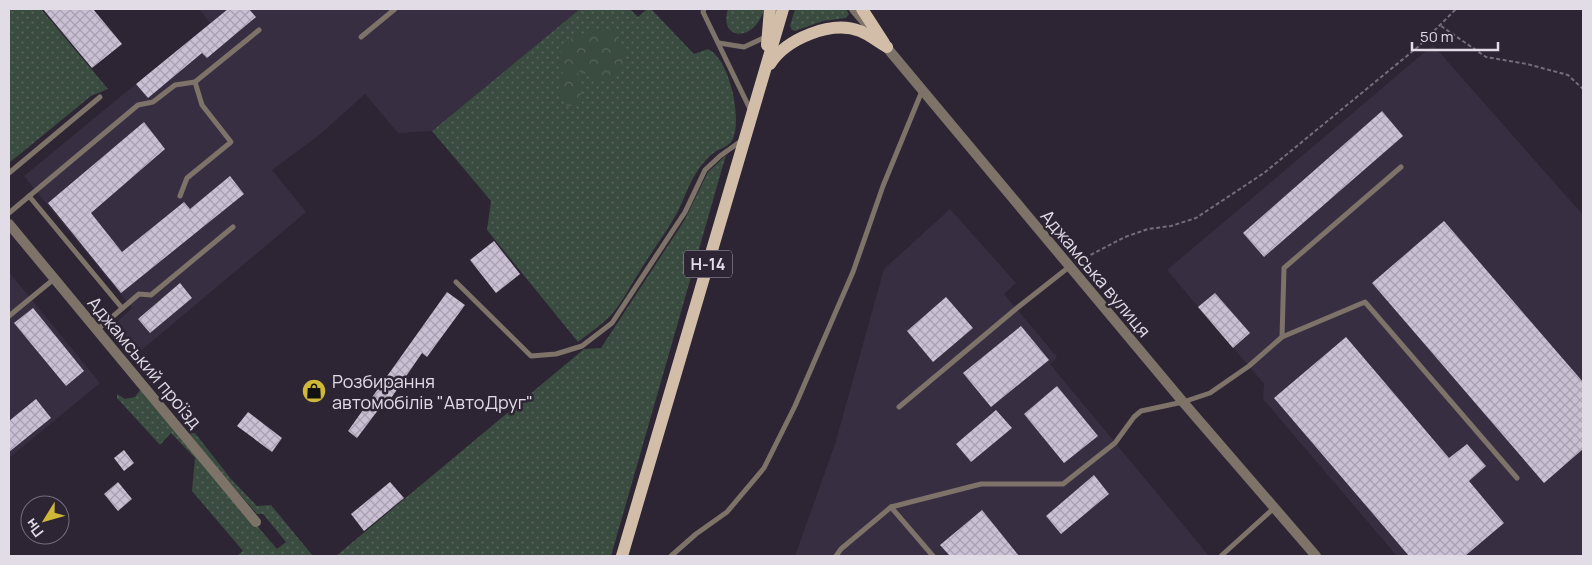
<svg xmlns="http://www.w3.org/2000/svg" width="1592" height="565" viewBox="0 0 1592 565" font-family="Manrope,sans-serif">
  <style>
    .built { fill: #382e42 }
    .grass { fill: url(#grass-dots) }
    .forest { fill: url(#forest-crowns) }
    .building { fill: url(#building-cross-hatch) }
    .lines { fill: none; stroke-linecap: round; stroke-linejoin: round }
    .path { stroke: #756d7b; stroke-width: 2; stroke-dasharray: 4 2.5; stroke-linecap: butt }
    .service { stroke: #7d7368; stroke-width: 5 }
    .minor { stroke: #7d7368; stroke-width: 10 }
    .primary { stroke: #d2bea8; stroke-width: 12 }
    .labels { text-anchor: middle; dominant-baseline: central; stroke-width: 5; stroke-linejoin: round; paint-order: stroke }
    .shield { fill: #2d2434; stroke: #aba5b1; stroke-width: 1 }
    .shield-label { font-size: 16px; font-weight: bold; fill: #e1dce6 }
    .street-label { font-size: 18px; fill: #e1dce6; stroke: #2d2434 }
    .poi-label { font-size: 18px; fill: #e1dce6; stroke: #2d2434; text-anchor: start }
  </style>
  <defs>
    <pattern id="grass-dots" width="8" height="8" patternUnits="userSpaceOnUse" patternTransform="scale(1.25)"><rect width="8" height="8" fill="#3a4b3f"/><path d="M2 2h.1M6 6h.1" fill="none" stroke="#56645b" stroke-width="1.8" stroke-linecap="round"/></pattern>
    <pattern id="forest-crowns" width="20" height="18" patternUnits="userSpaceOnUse" patternTransform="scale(1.25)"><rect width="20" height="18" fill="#3a4b3f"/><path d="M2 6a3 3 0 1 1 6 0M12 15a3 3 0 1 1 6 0" fill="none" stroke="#56645b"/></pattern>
    <pattern id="building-cross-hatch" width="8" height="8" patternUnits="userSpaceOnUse" patternTransform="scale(1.25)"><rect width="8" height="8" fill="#cac0d4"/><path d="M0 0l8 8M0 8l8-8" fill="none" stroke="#a8a0b0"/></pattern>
  </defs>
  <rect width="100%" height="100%" fill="#2d2434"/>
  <!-- built -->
  <g class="built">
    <path d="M199,9H580L432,131L398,133L365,94L318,136L272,170L306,212L137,354L113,325L132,308L24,176L210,23Z"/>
    <path d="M1433,45L1583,215V556H1397L1263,399L1264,384L1167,270Z"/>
    <path d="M950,209L1016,283L1004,294L1057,357L1050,364L1209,556H795L835,444L884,269Z"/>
    <path d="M9,272L100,383L9,458Z"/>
  </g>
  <!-- grass -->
  <g class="grass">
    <path d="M9,9H41L108,89L91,96L9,163Z"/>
    <path d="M580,9H630L638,17L647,9H651L694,54L708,49C730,59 742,118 733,139C729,147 721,148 715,152C710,155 705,161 701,166C690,180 685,197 677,213C666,233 652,251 640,271C629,287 621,307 605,321C597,328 587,335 578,342L487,230L491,201L432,131Z"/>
    <path d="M728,9H764C756,42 718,42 728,9Z"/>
    <path d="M795,9H846L849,14L846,18L823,21L795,31L792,30L790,26Z"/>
    <path d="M726,155L611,556H336L584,349L601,348L684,221L708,172Z"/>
    <path d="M140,390L277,549L286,542L263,514H257L187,434L195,433L231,479L257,506L271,505L313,556H237L243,551L192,491L195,458L171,433L160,445L117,398V394L125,399L135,397Z"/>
  </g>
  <!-- forest -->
  <path class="forest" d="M614,29L626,54L625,69L609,81L595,78L578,71L582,103L567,107L559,88L563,75L559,56L564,41L590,31Z"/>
  <!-- building -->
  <g class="building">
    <path d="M43,9H93L122,44L92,68Z"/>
    <path d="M228,9H249L256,17L207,58L202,53L148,98L136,84Z"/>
    <path d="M1382,111L1403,136L1264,257L1243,233Z"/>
    <path d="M144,122L165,149L91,213L122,252L184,202L190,209L230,176L244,194L121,293L48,203Z"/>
    <path d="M1444,221L1583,382V449L1544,483L1372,283Z"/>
    <path d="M494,241L520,274L496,293L470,260Z"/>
    <path d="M180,283L192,298L150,333L138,319Z"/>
    <path d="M447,292L465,305L427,357L422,353L385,407L382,405L357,438L348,431Z"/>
    <path d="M1215,293L1250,333L1233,348L1198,307Z"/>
    <path d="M946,297L973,328L933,362L907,331Z"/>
    <path d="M33,308L84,371L66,386L14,323Z"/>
    <path d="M1021,326L1049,360L991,407L963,373Z"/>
    <path d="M1346,337L1449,458L1467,444L1486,466L1469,481L1504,523L1465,556H1409L1274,398Z"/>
    <path d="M1057,386L1098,436L1064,463L1024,414Z"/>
    <path d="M36,399L51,418L9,452V421Z"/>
    <path d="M996,410L1012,428L971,462L956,444Z"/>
    <path d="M248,412L282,438L272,452L237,426Z"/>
    <path d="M124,450L134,463L124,471L114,458Z"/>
    <path d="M1094,475L1109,494L1061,534L1046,516Z"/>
    <path d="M118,482L132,499L118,511L104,494Z"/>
    <path d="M390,482L404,498L364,531L351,514Z"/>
    <path d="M982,510L1019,556H950L940,545Z"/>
  </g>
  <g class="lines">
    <!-- path -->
    <g class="path">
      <path d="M1441,26L1486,57L1527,64L1568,75L1583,89"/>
      <path d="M1079,261L1125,237L1148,229L1171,226L1196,218L1264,173L1419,46L1456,9"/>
    </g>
    <!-- service -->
    <g class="service">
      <path d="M704,9L703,12L750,109"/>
      <path d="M361,37L395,9"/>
      <path d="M719,43L744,47L768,36"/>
      <path d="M9,173L100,97"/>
      <path d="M29,196L122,308"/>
      <path d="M180,196L187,178L231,142L202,105L195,82"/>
      <path d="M9,213L138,105L153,102L175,85L195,82L259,30"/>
      <path d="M456,282L531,356L556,354L582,346L612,323L685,212L705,170L720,156L741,141"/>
      <path d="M9,316L54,279"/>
      <path d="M97,330L139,294L151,295L233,227"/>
      <path d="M1282,337L1284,268L1401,167"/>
      <path d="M899,407L1017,308L1069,267"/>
      <path d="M891,507L933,556"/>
      <path d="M671,556L696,534L727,512L764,468L795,406L853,272L883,186L922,91"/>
      <path d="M836,556L841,549L891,507L981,484H1063L1115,443L1134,417L1141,411L1183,402L1210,393L1249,366L1282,337L1365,302L1517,478"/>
      <path d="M1221,556L1274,508"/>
    </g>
    <!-- minor -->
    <g class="minor">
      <path d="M854,9L865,22"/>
      <path d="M883,43L1183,402L1316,556"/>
      <path d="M9,224L256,522"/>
    </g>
    <!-- primary -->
    <g class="primary">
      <path d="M862,9L884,43"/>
      <path d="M767,45L770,9"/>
      <path d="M770,64C786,39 831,20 860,31C869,34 878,42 887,47"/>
      <path d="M622,556L783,9"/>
    </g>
  </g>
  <!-- icons -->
  <defs>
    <g id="shop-disc" transform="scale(1.25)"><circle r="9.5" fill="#cfb837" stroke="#2d2434"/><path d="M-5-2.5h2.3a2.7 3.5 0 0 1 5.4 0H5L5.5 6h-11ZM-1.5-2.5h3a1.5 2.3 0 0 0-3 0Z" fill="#111"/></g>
  </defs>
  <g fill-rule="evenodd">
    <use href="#shop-disc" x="314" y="391"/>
  </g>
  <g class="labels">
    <!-- shield labels -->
    <rect class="shield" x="684" y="250.5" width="48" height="27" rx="4"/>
    <g class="shield-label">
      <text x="708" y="264">Н-14</text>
    </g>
    <!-- street labels -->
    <g class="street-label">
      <text transform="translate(1096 273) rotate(50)">Аджамська вулиця</text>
      <text transform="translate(145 362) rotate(50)">Аджамський проїзд</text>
    </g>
    <!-- poi labels -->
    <g class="poi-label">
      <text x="332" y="381">Розбирання<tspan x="332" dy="21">автомобілів "АвтоДруг"</tspan></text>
    </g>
  </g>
  <!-- border -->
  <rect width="1592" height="565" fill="none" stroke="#e1dce6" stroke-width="20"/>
  <!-- north arrow -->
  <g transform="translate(45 520) rotate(233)"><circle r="24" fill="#2d2434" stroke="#756e7b"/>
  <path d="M0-4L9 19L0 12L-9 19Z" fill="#cfb837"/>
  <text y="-8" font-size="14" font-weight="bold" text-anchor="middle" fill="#e1dce6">Пн</text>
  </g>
  <!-- scale -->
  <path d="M1412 42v8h86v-8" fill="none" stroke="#e1dce6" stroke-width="2.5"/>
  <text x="1420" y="42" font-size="15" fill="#e1dce6" stroke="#2d2434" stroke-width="4" paint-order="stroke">50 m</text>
</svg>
